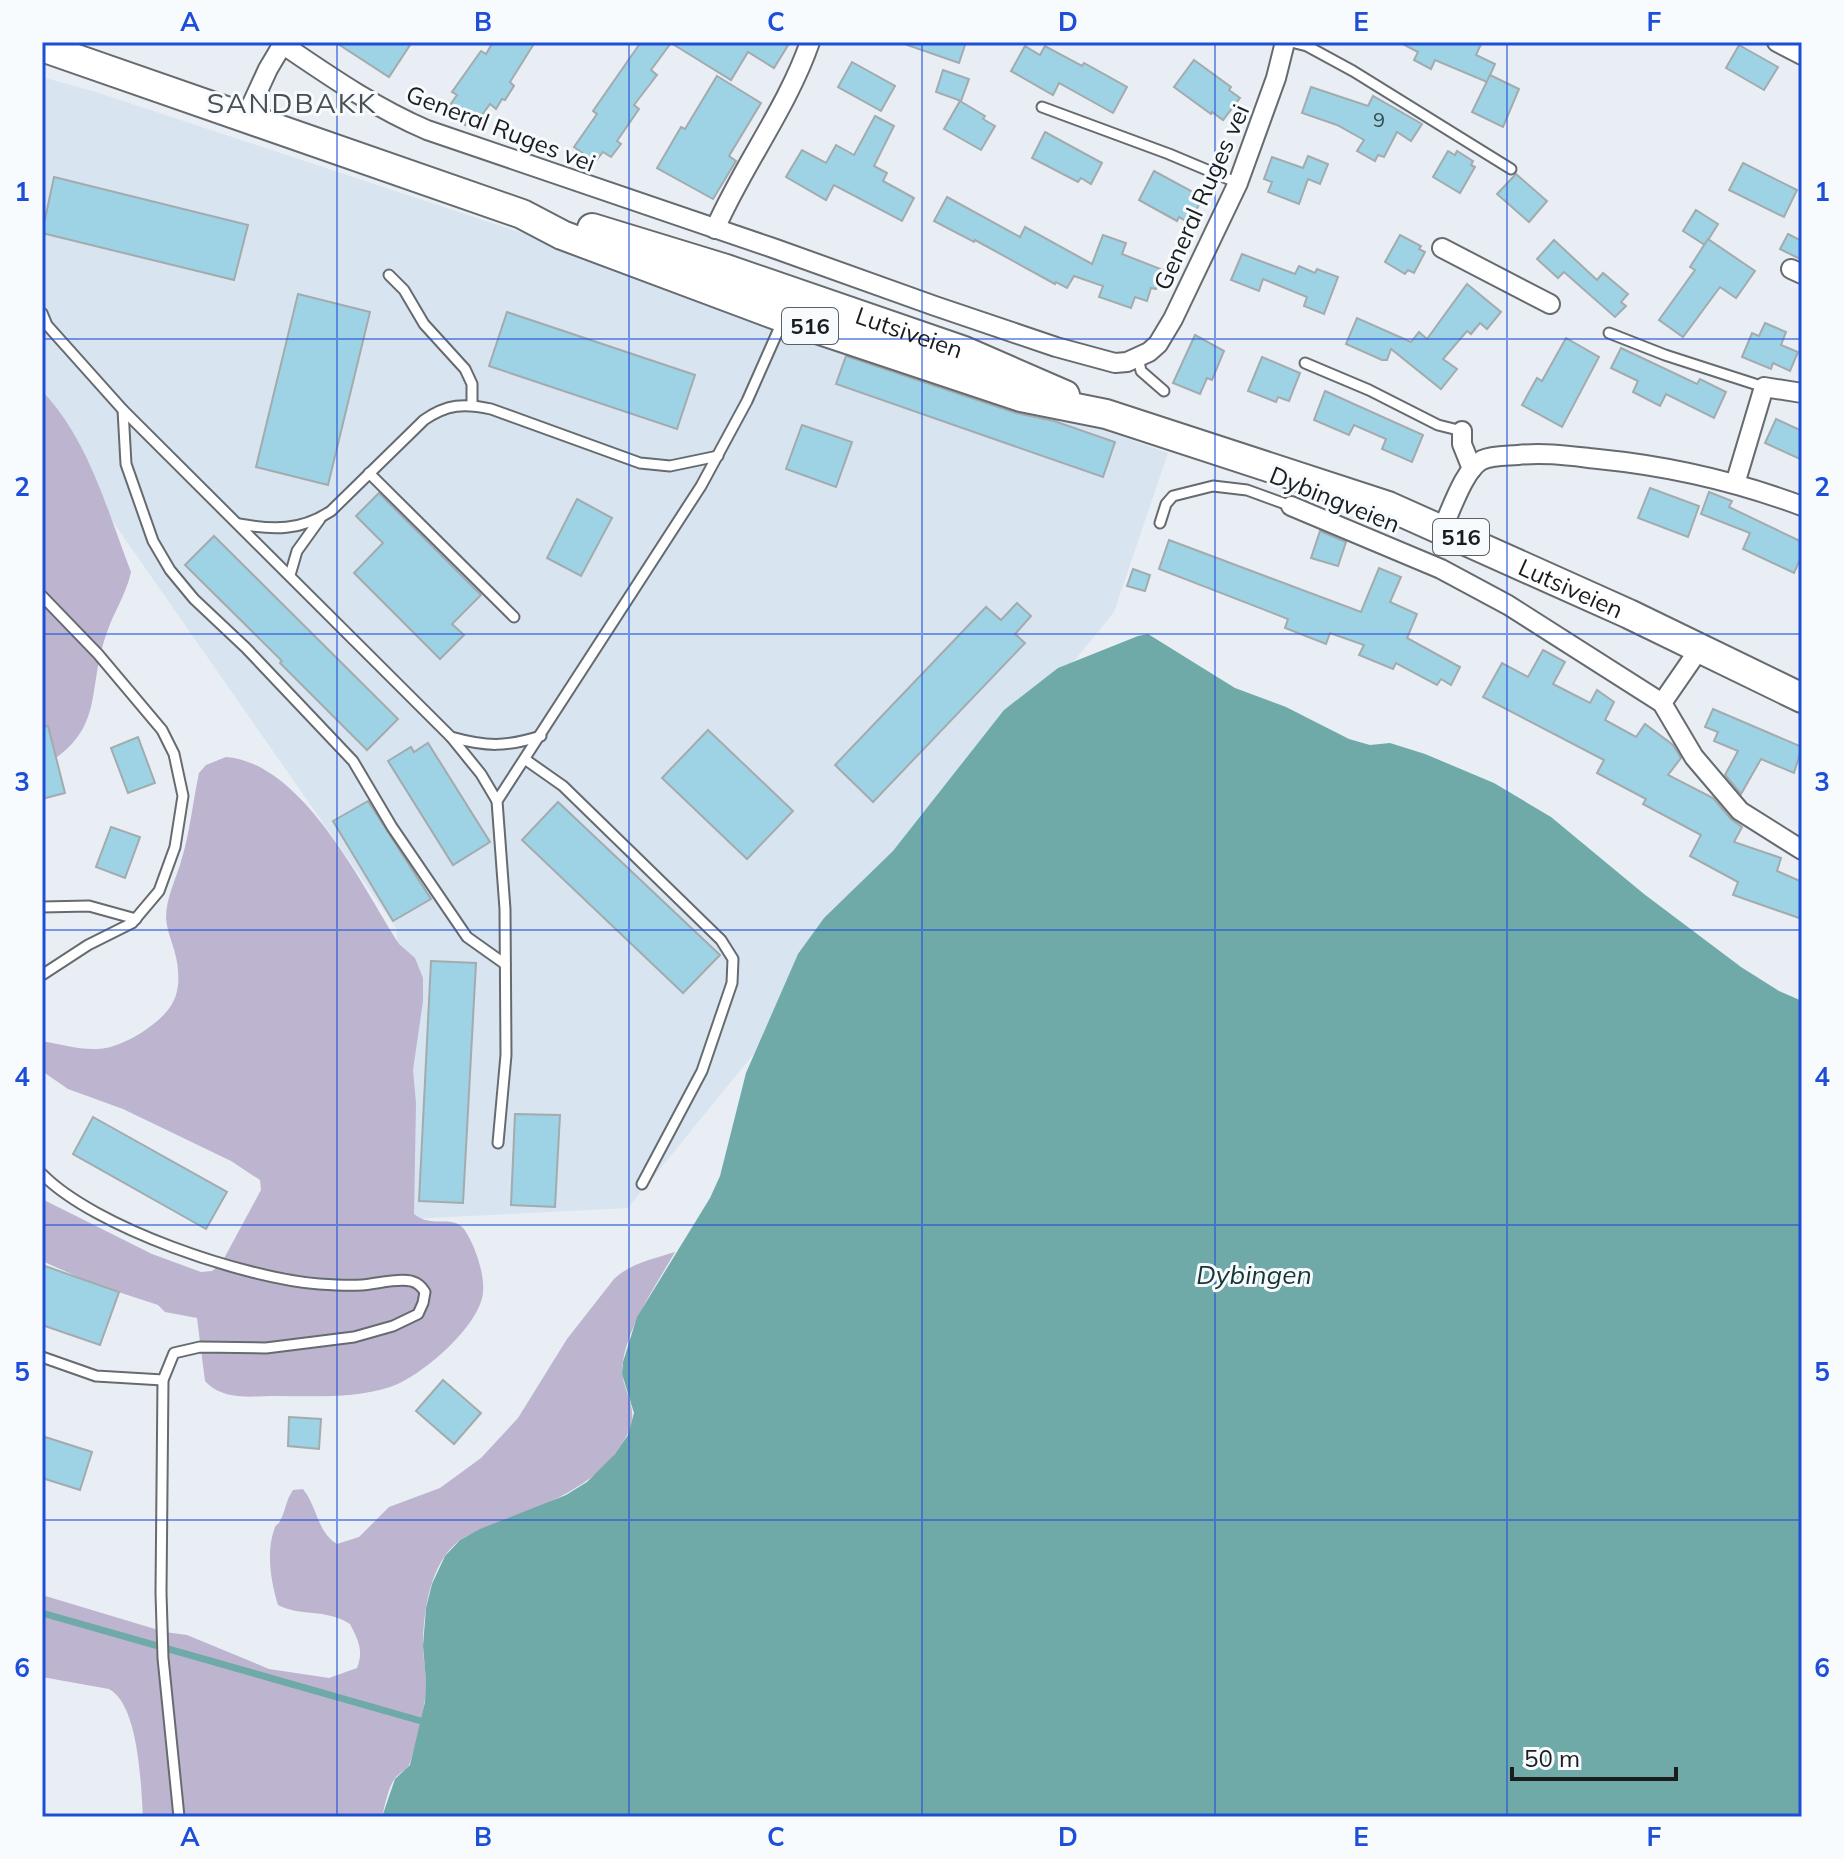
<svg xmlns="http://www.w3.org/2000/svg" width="1844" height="1859" viewBox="0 0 1844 1859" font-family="Mulish,sans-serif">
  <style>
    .built { fill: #d8e4ef }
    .green { fill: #bdb4d0 }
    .water { fill: #6faaa8 }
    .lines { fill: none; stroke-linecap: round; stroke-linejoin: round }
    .stream { stroke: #6faaa8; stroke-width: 7 }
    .building { fill: #9dd3e4; stroke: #a3abae; stroke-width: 2 }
    .lane-casing { stroke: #666b70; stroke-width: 13 }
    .street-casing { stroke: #666b70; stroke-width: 22 }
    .primary-casing { stroke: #666b70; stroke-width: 32 }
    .lane { stroke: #fff; stroke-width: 9 }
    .street { stroke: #fff; stroke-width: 18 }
    .primary { stroke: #fff; stroke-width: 28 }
    .grid { fill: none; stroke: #1d4ed8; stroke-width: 2; stroke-opacity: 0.55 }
    .labels { text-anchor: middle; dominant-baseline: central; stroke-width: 6; stroke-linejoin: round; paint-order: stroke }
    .number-label { font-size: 20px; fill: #3b4a50 }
    .shield { fill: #f7fbfe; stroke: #5c5f61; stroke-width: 2 }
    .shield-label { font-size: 22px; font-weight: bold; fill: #1a1c1e }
    .street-label { font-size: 24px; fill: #1a1c1e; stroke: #f7fbfe }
    .water-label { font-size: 26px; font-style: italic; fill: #173535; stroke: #f7fbfe }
    .quarter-label { font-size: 28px; letter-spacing: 2px; fill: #4a4f53; stroke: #f7fbfe }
    .neatline { fill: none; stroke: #1d4ed8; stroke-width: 3 }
    .grid-label { font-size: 26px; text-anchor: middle; font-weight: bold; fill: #1d4ed8 }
  </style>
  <rect width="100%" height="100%" fill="#e8eef3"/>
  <!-- built -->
  <path class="built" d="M42,77L99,93L852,342L1168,453L1114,612L628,1208L389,1220L397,929L42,420Z"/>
  <!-- green -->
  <g class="green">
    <path d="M42,391C89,440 107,510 131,572C126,595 113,613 106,635C86,693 106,730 42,767Z"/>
    <path d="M226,757C303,763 362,886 399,944L415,958L423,978V1001L413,1070L416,1103L414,1214C432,1229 452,1214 464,1229C475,1245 485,1274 483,1293C479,1327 421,1377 390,1387C353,1399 313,1396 274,1396C261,1396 245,1398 231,1395C221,1393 212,1389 205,1381L197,1318L165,1312L158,1305L94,1284L42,1261V1199L152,1254L201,1272L212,1271L221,1264L261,1190L260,1180L231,1161L123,1109L68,1089L42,1071V1041C60,1044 79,1050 97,1049C121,1049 163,1023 173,1002C178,993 179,981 178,972C178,953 167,935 166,918C166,897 177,877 182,858C190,831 193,801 199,773L206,765Z"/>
    <path d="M675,1252C655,1287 630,1322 623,1361C617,1390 644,1405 626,1437C599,1488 543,1504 493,1526C483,1530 469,1534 460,1540C430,1562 423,1612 423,1646C423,1658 426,1670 426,1682C426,1708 418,1735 411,1760C409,1769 402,1771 396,1777C388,1787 385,1805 382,1817H143C141,1786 139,1705 109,1689L42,1677V1595L165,1632L187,1635L269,1669L329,1678L357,1668C364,1650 358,1640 350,1624C325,1608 300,1617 278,1605C271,1582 266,1553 274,1530C277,1521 277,1528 281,1519C286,1509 286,1500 293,1490L303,1489C317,1506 317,1532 337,1544L359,1537L389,1507L440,1488L481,1458L518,1418L567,1339L614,1279C631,1263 653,1259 675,1252Z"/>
  </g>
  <!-- water -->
  <path class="water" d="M1148,634L1235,688L1286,707L1349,739L1370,745L1390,743L1425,754L1494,783L1551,817L1644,894L1741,967L1779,991L1802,1001V1817H382L395,1779L410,1765L425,1702L426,1681L423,1646L426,1608L432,1584L445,1556L460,1540L480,1529L566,1495L587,1482L615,1454L628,1435L634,1413L622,1374L623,1362L637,1317L710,1198L720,1176L746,1073L798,954L824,918L893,851L1004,710L1058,668L1138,636Z"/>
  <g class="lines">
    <!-- stream -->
    <path class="stream" d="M42,1613L428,1723"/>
  </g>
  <!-- building -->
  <g class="building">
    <path d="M335,42H412L389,77Z"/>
    <path d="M493,42H535L510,82L514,86L505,100L502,99L496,109L490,104L480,118L473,113L465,125L445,112L457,95L452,92L481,51L486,54Z"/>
    <path d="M641,42H790L774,68L748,52L731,80L671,43L651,70L657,75L634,105L639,109L617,141L621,144L611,157L603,152L595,162L574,147L597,114L593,111Z"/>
    <path d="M908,42H966L959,63L907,45Z"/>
    <path d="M1399,42H1482L1476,55L1495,64L1487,82L1435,60L1431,69L1414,60L1418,52Z"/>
    <path d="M1739,45L1778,67L1764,90L1726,68Z"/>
    <path d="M1025,46L1040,55L1045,46L1082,66L1084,63L1127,87L1113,113L1059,83L1053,95L1011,71Z"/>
    <path d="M1194,60L1231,87L1229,90L1240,98L1223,120L1212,112L1211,114L1174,87Z"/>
    <path d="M852,62L895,86L881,111L838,87Z"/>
    <path d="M943,70L969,79L961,101L936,92Z"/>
    <path d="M1490,75L1519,89L1503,127L1472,112Z"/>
    <path d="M717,76L761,103L729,156L736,161L713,199L657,168L681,127L685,129Z"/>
    <path d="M1311,87L1368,106L1373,96L1422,124L1411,141L1397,132L1384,157L1378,155L1375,161L1357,151L1364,140L1337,125L1302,113Z"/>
    <path d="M960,101L985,116L983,119L995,126L981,150L944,129Z"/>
    <path d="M875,116L894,126L874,166L887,173L883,181L914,198L902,221L834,185L826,200L786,177L802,150L826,163L836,145L854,155Z"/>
    <path d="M1045,132L1102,163L1091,184L1081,178L1078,182L1032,158Z"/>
    <path d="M1448,151L1455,155L1457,151L1473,161L1471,165L1475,167L1460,193L1433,177Z"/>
    <path d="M1308,156L1328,164L1320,184L1308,179L1299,204L1268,192L1272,182L1264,179L1272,157L1303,168Z"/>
    <path d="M1743,163L1797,190L1784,217L1729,190Z"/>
    <path d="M1154,171L1193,192L1191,195L1201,201L1189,223L1179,217L1177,221L1139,200Z"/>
    <path d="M1516,174L1547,201L1529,222L1497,194Z"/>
    <path d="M54,177L248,225L234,280L42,233Z"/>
    <path d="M947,197L1020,237L1025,227L1092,264L1103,235L1126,243L1122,254L1163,270L1156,289L1151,288L1147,301L1135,297L1131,308L1099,297L1103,286L1074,276L1067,288L1056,282L1055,284L975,240L974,242L934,221Z"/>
    <path d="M1696,210L1718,224L1705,245L1683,231Z"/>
    <path d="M1788,234L1802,241V260L1780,249Z"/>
    <path d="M1400,235L1421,246L1419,249L1425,252L1414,273L1408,270L1405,274L1385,262Z"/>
    <path d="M1708,239L1755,271L1736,298L1720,287L1683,337L1659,320L1695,270L1690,267Z"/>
    <path d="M1554,240L1597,280L1603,273L1628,294L1621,302L1626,306L1615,317L1564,272L1558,278L1537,259Z"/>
    <path d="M1242,254L1295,274L1299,266L1315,273L1317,269L1338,277L1324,314L1304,306L1307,297L1263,279L1259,291L1231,280Z"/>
    <path d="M1467,284L1501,312L1487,329L1480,323L1471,334L1467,331L1443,359L1457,369L1441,389L1391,349L1387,360H1382L1346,344L1357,318L1411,342L1419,332L1427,339Z"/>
    <path d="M298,294L370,312L328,485L256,467Z"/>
    <path d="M507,312L695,375L677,429L489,366Z"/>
    <path d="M1765,323L1786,332L1781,345L1798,352L1790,371L1773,363L1771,369L1742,357L1752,333L1759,336Z"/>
    <path d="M1195,335L1224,351L1212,380L1207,378L1200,394L1173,383Z"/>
    <path d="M1566,338L1599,357L1562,427L1522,405L1537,378L1542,381Z"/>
    <path d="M1621,348L1697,384L1700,379L1726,392L1714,418L1666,394L1660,406L1633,392L1638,381L1611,368Z"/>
    <path d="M846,356L1016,413L1054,421L1115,442L1103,477L836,384Z"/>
    <path d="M1262,357L1300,373L1289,401L1278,397L1276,402L1248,391Z"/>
    <path d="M1325,391L1423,435L1412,462L1382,449L1386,439L1354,425L1349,435L1314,420Z"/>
    <path d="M1776,419L1802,431V460L1765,443Z"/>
    <path d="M802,425L852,442L836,487L786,469Z"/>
    <path d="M1650,488L1699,506L1688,537L1638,518Z"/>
    <path d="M1709,492L1732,501L1729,507L1802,542V555L1794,573L1743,549L1750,533L1701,514Z"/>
    <path d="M379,493L481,595L452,624L464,635L440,659L354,573L383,543L356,516Z"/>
    <path d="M577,499L612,518L581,576L547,558Z"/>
    <path d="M1320,531L1346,542L1338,566L1311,558Z"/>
    <path d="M214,536L398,719L367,750L280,663L282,661L185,565Z"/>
    <path d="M1169,540L1361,612L1379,568L1401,577L1390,602L1417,614L1407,638L1460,667L1451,685L1441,679L1437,685L1396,663L1393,669L1359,655L1364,645L1330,633L1326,644L1285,628L1288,619L1159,569Z"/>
    <path d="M1133,569L1150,575L1145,591L1127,586Z"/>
    <path d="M1017,603L1031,616L1015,634L1025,643L873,802L835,765L986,607L1001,620Z"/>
    <path d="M1543,650L1565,662L1553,684L1590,703L1597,690L1614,702L1605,720L1636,737L1645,724L1673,745L1681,758L1668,775L1713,798L1731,819L1742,827L1734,842L1781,858L1777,871L1802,882V919L1733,895L1738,882L1690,856L1701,835L1643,804L1646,799L1597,773L1604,760L1483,697L1502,663L1528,677Z"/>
    <path d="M1713,709L1802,747L1794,773L1761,759L1741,794L1725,775L1738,751L1714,741L1718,732L1705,727Z"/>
    <path d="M48,726L65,793L42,799V727Z"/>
    <path d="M708,730L793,811L747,859L662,778Z"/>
    <path d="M138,737L155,783L128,793L111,748Z"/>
    <path d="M428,743L490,842L453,865L388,761L411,747L414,752Z"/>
    <path d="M368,801L431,899L393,921L333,821Z"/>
    <path d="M558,802L720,955L683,993L522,840Z"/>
    <path d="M111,827L140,837L125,878L96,867Z"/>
    <path d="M431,961L476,963L463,1203L419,1201Z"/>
    <path d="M515,1114L560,1115L555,1207L511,1205Z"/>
    <path d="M93,1117L227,1192L206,1229L73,1154Z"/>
    <path d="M42,1265L119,1292L100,1345L42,1325Z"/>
    <path d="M443,1380L481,1413L454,1444L416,1411Z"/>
    <path d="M289,1417L321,1419L319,1449L288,1446Z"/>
    <path d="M42,1436L92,1452L80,1490L42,1478Z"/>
  </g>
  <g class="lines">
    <!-- lane casing -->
    <g class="lane-casing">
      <g id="lane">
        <path d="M1291,42L1307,46L1353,71L1511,169"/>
        <path d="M1042,107L1169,154L1238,183"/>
        <path d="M389,275L404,290L424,324L465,369L472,384V405"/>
        <path d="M42,313L47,325L123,410L451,737C487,747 506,747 541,736"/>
        <path d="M1609,333L1665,355L1764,387"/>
        <path d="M1138,357L1141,371L1164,391"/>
        <path d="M1305,363L1369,390L1438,425L1462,431"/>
        <path d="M123,410L126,464L153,541L170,570L194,599L246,648L353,761L392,827L467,937L505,964"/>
        <path d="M369,473L514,617"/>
        <path d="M1160,523L1166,504L1173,496L1213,486L1247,490L1291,506"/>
        <path d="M239,524C273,530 301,531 331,511L424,420C447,404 464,403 491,409L640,463L670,466L718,456"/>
        <path d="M290,575L297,551L320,519"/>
        <path d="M42,596L98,654L162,730L174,754L183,796L175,847L159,891L132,923L88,945L42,975"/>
        <path d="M451,737L481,774L497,801"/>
        <path d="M526,760L563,786L721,940L733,959L732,983L702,1071L642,1184"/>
        <path d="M42,907L89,906L136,919"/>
        <path d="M498,1143L506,1055L505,909L497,801L701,486L747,401L782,322"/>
        <path d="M42,1174C95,1228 244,1278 319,1284C333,1285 348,1286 362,1285C377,1284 396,1278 411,1281C418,1283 421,1286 425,1292L423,1303L418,1314L393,1326L354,1337L266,1348L200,1347L174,1353L163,1380L161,1593L163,1658L179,1817"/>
        <path d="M42,1357L96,1376L163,1380"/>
      </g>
    </g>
    <!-- street casing -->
    <g class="street-casing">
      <g id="street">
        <path d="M1777,42L1802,55"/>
        <path d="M245,119L268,69L284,42L291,50C335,80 378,109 427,130L773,248L935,306L1056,347L1115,363L1127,362L1149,352L1158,344L1173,319L1238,183L1276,78L1285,42"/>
        <path d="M715,229C743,165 787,108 810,42"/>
        <path d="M1442,248L1550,304"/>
        <path d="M1791,269L1802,274"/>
        <path d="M1462,431V444L1472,469"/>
        <path d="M1735,484L1764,387L1802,393"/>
        <path d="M1291,506L1441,569L1508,605L1662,703L1694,757L1740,811L1802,850"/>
        <path d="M1442,529C1451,511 1464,469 1482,460C1493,455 1507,456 1518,455C1545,452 1571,456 1598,459C1669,466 1735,481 1802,506"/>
        <path d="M1662,703L1700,648"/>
      </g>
    </g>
    <!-- primary casing -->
    <g class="primary-casing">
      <g id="primary">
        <path id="s1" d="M42,47L522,214L562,235L784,318L1021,397L1106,414L1388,506L1629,614L1802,698"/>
        <path id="s2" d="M592,228L726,269L964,351L1065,395"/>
      </g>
    </g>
    <!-- lane -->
    <use href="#lane" class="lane"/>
    <!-- street -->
    <use href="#street" class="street"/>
    <!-- primary -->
    <use href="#primary" class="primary"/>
  </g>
  <!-- grid -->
  <path class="grid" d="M337,42V1817M629,42V1817M922,42V1817M1215,42V1817M1507,42V1817M42,339H1802M42,634H1802M42,930H1802M42,1225H1802M42,1520H1802"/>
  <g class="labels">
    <!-- number labels -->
    <g class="number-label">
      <text x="1379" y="119">9</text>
    </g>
    <!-- shield labels -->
    <g class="shield">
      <rect x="782" y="308" width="56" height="36" rx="6"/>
      <rect x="1433" y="519" width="56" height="36" rx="6"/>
    </g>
    <g class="shield-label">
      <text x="810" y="326">516</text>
      <text x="1461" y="537">516</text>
    </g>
    <!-- street labels -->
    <g class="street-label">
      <text transform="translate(501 128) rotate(21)">General Ruges vei</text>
      <text transform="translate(1201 197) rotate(-66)">General Ruges vei</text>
      <text stroke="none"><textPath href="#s2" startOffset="334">Lutsiveien</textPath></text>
      <text transform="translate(1335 499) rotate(22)">Dybingveien</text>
      <text stroke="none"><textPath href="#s1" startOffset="1624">Lutsiveien</textPath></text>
    </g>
    <!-- water labels -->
    <g class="water-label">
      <text x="1254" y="1274">Dybingen</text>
    </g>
    <!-- quarter labels -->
    <g class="quarter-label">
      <text x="292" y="102">SANDBAKK</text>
    </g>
  </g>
  <!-- border -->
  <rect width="1844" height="1859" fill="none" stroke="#f7fbfe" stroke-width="88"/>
  <!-- scale -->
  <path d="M1512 1767v12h164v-12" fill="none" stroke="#1a1c1e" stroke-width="4"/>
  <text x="1524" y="1767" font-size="24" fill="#1a1c1e" stroke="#f7fbfe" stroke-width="6" paint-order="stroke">50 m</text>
  <rect x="44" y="44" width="1756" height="1771" class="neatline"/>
  <g class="grid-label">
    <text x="190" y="31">A</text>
    <text x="483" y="31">B</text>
    <text x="776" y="31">C</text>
    <text x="1068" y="31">D</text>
    <text x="1361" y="31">E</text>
    <text x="1654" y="31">F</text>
    <text x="22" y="201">1</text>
    <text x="1822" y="201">1</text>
    <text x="22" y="496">2</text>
    <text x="1822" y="496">2</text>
    <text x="22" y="791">3</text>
    <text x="1822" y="791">3</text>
    <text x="22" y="1086">4</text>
    <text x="1822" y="1086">4</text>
    <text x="22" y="1381">5</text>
    <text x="1822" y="1381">5</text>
    <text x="22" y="1677">6</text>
    <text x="1822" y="1677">6</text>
    <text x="190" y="1846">A</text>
    <text x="483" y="1846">B</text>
    <text x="776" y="1846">C</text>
    <text x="1068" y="1846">D</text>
    <text x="1361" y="1846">E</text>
    <text x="1654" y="1846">F</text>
  </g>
</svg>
